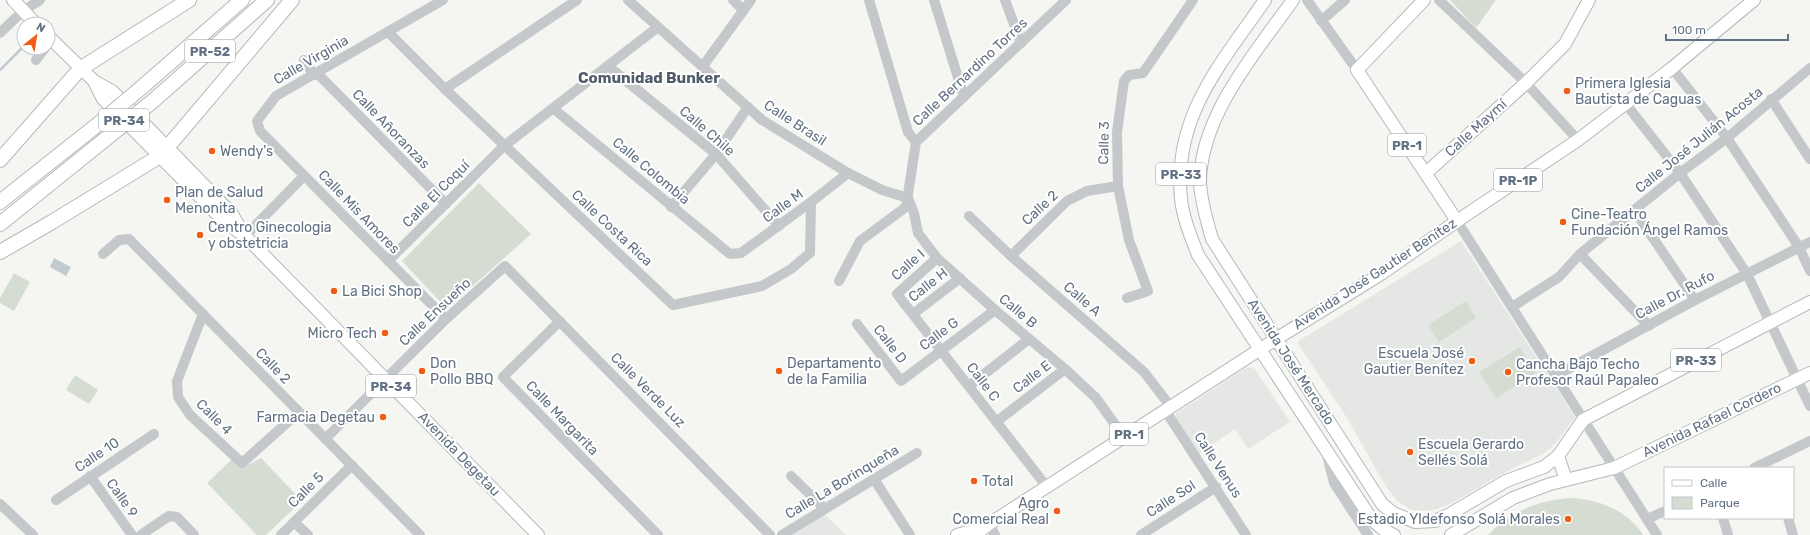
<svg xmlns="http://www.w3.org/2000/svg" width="1810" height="535" viewBox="0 0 1810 535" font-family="Rubik,sans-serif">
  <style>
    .built { fill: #e5e7e4 }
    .green { fill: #d5ddd2 }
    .water { fill: #c0cad0 }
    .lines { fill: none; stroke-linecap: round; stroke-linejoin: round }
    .stream { stroke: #c0cad0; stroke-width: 2.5 }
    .major-casing { stroke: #b5b9bd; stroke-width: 14 }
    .highway-casing { stroke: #b6b9bd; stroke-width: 16 }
    .minor { stroke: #c4c8cb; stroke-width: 10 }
    .major { stroke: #fff; stroke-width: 12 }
    .highway { stroke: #fff; stroke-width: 14 }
    .highway-bridge-casing { stroke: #b6b9bd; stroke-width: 16; stroke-linecap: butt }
    .highway-bridge { stroke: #fff; stroke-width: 14 }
    .poi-dot { fill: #f05d16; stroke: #fff; stroke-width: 1.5 }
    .labels { text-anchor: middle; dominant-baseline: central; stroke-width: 4; stroke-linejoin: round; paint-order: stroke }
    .shield { fill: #fff; stroke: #919ca9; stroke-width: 1 }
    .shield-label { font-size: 13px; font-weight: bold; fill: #627284 }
    .street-label { font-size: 14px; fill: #627284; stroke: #fff }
    .poi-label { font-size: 14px; fill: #627284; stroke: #fff; text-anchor: start }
    .neighbourhood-label { font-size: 15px; font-weight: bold; fill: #505c69; stroke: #fff }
  </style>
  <rect width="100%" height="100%" fill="#f5f5f1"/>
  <!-- built -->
  <g class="built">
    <path d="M1461,241L1575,417L1556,443L1543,454L1515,467L1448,505L1430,511L1412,510L1397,501L1385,485L1347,418L1297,342Z"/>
    <path d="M1250,367L1255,369L1290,422L1248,449L1235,429L1197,455L1176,423V413L1244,369Z"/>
    <path d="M824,514L846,535H791Z"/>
  </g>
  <!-- green -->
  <g class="green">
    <path d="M1450,0H1496L1476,28Z"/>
    <path d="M479,183L531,234L447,309L402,261Z"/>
    <path d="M14,273L30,282L14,311L0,303V298Z"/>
    <path d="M1466,301L1476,318L1439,342L1428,325Z"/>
    <path d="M1520,347L1536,373L1496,398L1479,372Z"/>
    <path d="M75,375L98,390L89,404L66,390Z"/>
    <path d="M233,458L242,468L261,458L302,501L266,535H257L207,483Z"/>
    <path d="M1571,498C1600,500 1627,510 1643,535H1488C1510,511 1539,500 1571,498Z"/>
  </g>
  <!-- water -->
  <path class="water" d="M54,258L71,267L66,276L50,267Z"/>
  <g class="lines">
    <!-- stream -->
    <path class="stream" d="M0,70L24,46"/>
    <!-- major casing -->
    <g class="major-casing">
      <g id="major">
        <path d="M13,0L36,24"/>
        <path d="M1265,0C1221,64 1173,116 1181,199C1183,218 1191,237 1198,255L1372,520L1384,530L1394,535"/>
        <path d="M1293,0C1256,52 1200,116 1200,183C1201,202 1207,221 1212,239L1382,504L1393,513L1415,522L1435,521L1450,514L1506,481L1544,467L1558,456L1583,420L1810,302"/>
        <path d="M1424,0L1357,70L1457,221"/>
        <path d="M48,36L94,81L112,91L125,104L232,214L242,232"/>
        <path d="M94,81L103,99L224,221L245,236L538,535"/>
        <path d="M1426,173L1526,83L1565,44L1589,0"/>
        <path d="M1558,456L1566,480"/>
        <path d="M957,535L982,528"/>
        <path d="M975,535L989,524L1276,339L1381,274L1457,221L1578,140L1672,68L1754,0"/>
        <path d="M1451,535L1513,498L1550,484L1614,468L1810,373"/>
      </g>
    </g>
    <!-- highway casing -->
    <g class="highway-casing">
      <g id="highway">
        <path d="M141,88L242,0"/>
        <path d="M153,101L267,0"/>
        <path d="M0,160L80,69L189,0"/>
        <path d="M0,202L97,125"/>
        <path d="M0,224L108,137"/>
        <path d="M0,252L52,222L160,156L292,0"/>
      </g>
    </g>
    <!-- minor -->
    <g class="minor">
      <path d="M443,0L276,96L257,121L260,131L446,319"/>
      <path d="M628,0L762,120L848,173L882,190L908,198"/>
      <path d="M733,0L743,10"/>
      <path d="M869,0L908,132L916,142"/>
      <path d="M934,0L964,97"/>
      <path d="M1005,0L1021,43"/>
      <path d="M1307,0L1357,70"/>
      <path d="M1439,0L1526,83L1578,140"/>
      <path d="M1321,21L1345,0"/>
      <path d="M388,32L445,89L673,305L762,286L791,269L810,253L811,202"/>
      <path d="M0,33L23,11L40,0"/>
      <path d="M36,60L45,48"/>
      <path d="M304,60L314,75"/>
      <path d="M608,66L716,154L779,226"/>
      <path d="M703,66L751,0"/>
      <path d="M1672,68L1727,138L1799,247L1810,271"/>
      <path d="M317,73L446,204"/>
      <path d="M445,89L577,0"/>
      <path d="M1771,99L1810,159"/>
      <path d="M1625,103L1680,173L1747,274L1810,406"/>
      <path d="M554,109L730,254L741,253L811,202L848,173"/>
      <path d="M908,198L914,213L918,233L937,258L995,310L1065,369L1096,398L1124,437"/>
      <path d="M671,207L716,154L748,107"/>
      <path d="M1634,210L1695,300"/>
      <path d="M969,216L1011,256L1144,372L1171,407"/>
      <path d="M1457,221L1657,535"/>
      <path d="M245,236L304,176"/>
      <path d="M103,254L119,240L129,239L420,535"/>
      <path d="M1580,254L1649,326"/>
      <path d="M1011,256L1067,201L1087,191L1118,186"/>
      <path d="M937,258L897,294L1047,487"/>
      <path d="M388,261L504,146L658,27"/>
      <path d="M839,281L860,241L906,207L916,142L1066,0"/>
      <path d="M1127,298L1148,291L1129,240L1118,186L1117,132L1124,81L1129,75L1143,73L1193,0"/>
      <path d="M1512,307L1559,277L1580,254L1680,173L1727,138L1810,68"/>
      <path d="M203,314L177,381L178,397L190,415L242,463L299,412"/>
      <path d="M913,314L960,278"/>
      <path d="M560,321L503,377L658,535"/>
      <path d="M857,324L901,381L995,310"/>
      <path d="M1555,376L1695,300L1810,242"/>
      <path d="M969,386L1029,339"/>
      <path d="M1165,410L1246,535"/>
      <path d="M996,422L1065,369"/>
      <path d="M325,439L446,319L505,266L770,535"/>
      <path d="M1327,455L1334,483L1368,535"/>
      <path d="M1754,468L1810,441"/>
      <path d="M90,476L132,535"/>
      <path d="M791,476L825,509"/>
      <path d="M874,479L910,535"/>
      <path d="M56,500L154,434"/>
      <path d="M0,504L33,535"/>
      <path d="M1723,518L1728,535"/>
      <path d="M1788,518L1793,535"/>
      <path d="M1647,519L1665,511"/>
      <path d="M294,522L308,535"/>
      <path d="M989,524L995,535"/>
      <path d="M141,535L169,516L177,517L194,535"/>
      <path d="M281,535L352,465"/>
      <path d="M782,535L917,453"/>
      <path d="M1141,535L1216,487"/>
    </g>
    <!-- major -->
    <use href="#major" class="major"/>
    <!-- highway -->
    <use href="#highway" class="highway"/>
    <!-- highway-bridge casing -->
    <g class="highway-bridge-casing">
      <g id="highway-bridge">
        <path d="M97,125L141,88"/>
        <path d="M108,137L153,101"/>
      </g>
    </g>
    <!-- highway-bridge -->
    <use href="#highway-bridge" class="highway-bridge"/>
  </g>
  <!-- markers -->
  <g class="poi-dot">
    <circle cx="1567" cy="91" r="4"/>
    <circle cx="212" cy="151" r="4"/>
    <circle cx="167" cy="200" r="4"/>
    <circle cx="1563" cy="222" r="4"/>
    <circle cx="200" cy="235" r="4"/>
    <circle cx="334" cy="291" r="4"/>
    <circle cx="385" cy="333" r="4"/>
    <circle cx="1472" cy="361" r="4"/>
    <circle cx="422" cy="371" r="4"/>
    <circle cx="779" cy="371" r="4"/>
    <circle cx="1508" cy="372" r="4"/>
    <circle cx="383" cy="417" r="4"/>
    <circle cx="1410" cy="452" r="4"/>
    <circle cx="974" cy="481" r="4"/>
    <circle cx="1057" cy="511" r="4"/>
    <circle cx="1568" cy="519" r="4"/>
  </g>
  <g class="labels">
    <!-- shield labels -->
    <g class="shield">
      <rect x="185" y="40" width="50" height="22" rx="3"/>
      <rect x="99" y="109" width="50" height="22" rx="3"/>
      <rect x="1388" y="134" width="38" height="22" rx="3"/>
      <rect x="1156" y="163" width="50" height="22" rx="3"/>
      <rect x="1494" y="169" width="48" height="22" rx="3"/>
      <rect x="1671" y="349" width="50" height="22" rx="3"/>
      <rect x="366" y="375" width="50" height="22" rx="3"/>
      <rect x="1110" y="423" width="38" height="22" rx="3"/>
    </g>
    <g class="shield-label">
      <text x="210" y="51">PR-52</text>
      <text x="124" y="120">PR-34</text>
      <text x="1407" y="145">PR-1</text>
      <text x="1181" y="174">PR-33</text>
      <text x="1518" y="180">PR-1P</text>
      <text x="1696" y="360">PR-33</text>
      <text x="391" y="386">PR-34</text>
      <text x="1129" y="434">PR-1</text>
    </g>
    <!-- street labels -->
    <g class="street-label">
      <text transform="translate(311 60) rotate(-30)">Calle Virginia</text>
      <text transform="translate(970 72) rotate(-43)">Calle Bernardino Torres</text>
      <text transform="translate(795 123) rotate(33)">Calle Brasil</text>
      <text transform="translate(1476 128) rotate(-42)">Calle Maymí</text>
      <text transform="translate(391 129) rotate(46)">Calle Añoranzas</text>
      <text transform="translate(707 131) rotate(41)">Calle Chile</text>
      <text transform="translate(1699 140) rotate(-39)">Calle José Julián Acosta</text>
      <text transform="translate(1104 143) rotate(-89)">Calle 3</text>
      <text transform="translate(651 171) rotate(40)">Calle Colombia</text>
      <text transform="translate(436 194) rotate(-45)">Calle El Coquí</text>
      <text transform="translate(783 206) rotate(-36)">Calle M</text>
      <text transform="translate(1040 208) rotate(-43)">Calle 2</text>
      <text transform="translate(359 212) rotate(46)">Calle Mis Amores</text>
      <text transform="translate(612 228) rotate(43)">Calle Costa Rica</text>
      <text transform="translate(908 265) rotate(-42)">Calle I</text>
      <text transform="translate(1375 274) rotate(-33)">Avenida José Gautier Benítez</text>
      <text transform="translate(928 285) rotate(-38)">Calle H</text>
      <text transform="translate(1675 295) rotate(-28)">Calle Dr. Rufo</text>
      <text transform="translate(1082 299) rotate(41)">Calle A</text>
      <text transform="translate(1018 311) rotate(40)">Calle B</text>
      <text transform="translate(435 312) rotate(-43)">Calle Ensueño</text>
      <text transform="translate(939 334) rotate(-37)">Calle G</text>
      <text transform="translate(890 344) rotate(52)">Calle D</text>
      <text transform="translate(1291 362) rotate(57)">Avenida José Mercado</text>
      <text transform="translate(273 366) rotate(46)">Calle 2</text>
      <text transform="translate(1032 377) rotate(-37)">Calle E</text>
      <text transform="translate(983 382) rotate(53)">Calle C</text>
      <text transform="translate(648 390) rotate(45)">Calle Verde Luz</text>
      <text transform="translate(214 417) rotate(45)">Calle 4</text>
      <text transform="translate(562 418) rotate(46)">Calle Margarita</text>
      <text transform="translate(1712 420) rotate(-26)">Avenida Rafael Cordero</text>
      <text transform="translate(459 454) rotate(46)">Avenida Degetau</text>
      <text transform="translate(97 455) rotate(-34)">Calle 10</text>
      <text transform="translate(1218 465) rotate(57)">Calle Venus</text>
      <text transform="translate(842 482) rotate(-31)">Calle La Borinqueña</text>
      <text transform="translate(306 490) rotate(-45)">Calle 5</text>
      <text transform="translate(122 498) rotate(55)">Calle 9</text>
      <text transform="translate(1171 499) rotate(-33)">Calle Sol</text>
    </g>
    <!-- poi labels -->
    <g class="poi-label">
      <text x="1575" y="83">Primera Iglesia<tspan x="1575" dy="16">Bautista de Caguas</tspan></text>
      <text x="220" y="151">Wendy's</text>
      <text x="175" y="192">Plan de Salud<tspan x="175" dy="16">Menonita</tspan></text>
      <text x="1571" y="214">Cine-Teatro<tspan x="1571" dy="16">Fundación Ángel Ramos</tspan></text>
      <text x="208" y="227">Centro Ginecologia<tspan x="208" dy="16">y obstetricia</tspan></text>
      <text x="342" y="291">La Bici Shop</text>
      <text x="377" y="333" text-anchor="end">Micro Tech</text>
      <text x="1464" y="353" text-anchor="end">Escuela José<tspan x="1464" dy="16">Gautier Benítez</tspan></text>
      <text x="430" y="363">Don<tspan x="430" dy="16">Pollo BBQ</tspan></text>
      <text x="787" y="363">Departamento<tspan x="787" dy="16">de la Familia</tspan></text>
      <text x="1516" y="364">Cancha Bajo Techo<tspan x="1516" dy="16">Profesor Raúl Papaleo</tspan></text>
      <text x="375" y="417" text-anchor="end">Farmacia Degetau</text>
      <text x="1418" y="444">Escuela Gerardo<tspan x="1418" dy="16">Sellés Solá</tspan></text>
      <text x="982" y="481">Total</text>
      <text x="1049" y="503" text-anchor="end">Agro<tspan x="1049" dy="16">Comercial Real</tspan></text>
      <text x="1560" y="519" text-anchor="end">Estadio Yldefonso Solá Morales</text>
    </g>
    <!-- neighbourhood labels -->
    <g class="neighbourhood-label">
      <text x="649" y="78">Comunidad Bunker</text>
    </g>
  </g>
  <!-- legend -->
  <rect x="1664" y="467" width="130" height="52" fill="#ffffff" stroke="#c0c7ce"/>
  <rect x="1672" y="480" width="20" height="6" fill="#ffffff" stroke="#c0c7ce"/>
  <text x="1700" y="487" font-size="12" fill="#627284">Calle</text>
  <rect x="1672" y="497" width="20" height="12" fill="#d5ddd2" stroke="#c0c7ce"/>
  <text x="1700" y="507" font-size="12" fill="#627284">Parque</text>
  <!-- north arrow -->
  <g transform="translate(36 36) rotate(30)"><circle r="19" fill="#ffffff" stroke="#c0c7ce"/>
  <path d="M0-3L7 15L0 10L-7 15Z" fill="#f05d16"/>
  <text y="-6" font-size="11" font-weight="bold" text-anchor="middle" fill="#627284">N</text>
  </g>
  <!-- scale -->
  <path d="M1666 34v6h122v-6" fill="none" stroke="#627284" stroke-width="2"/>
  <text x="1672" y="34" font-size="12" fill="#627284" stroke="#ffffff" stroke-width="3" paint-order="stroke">100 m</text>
</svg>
